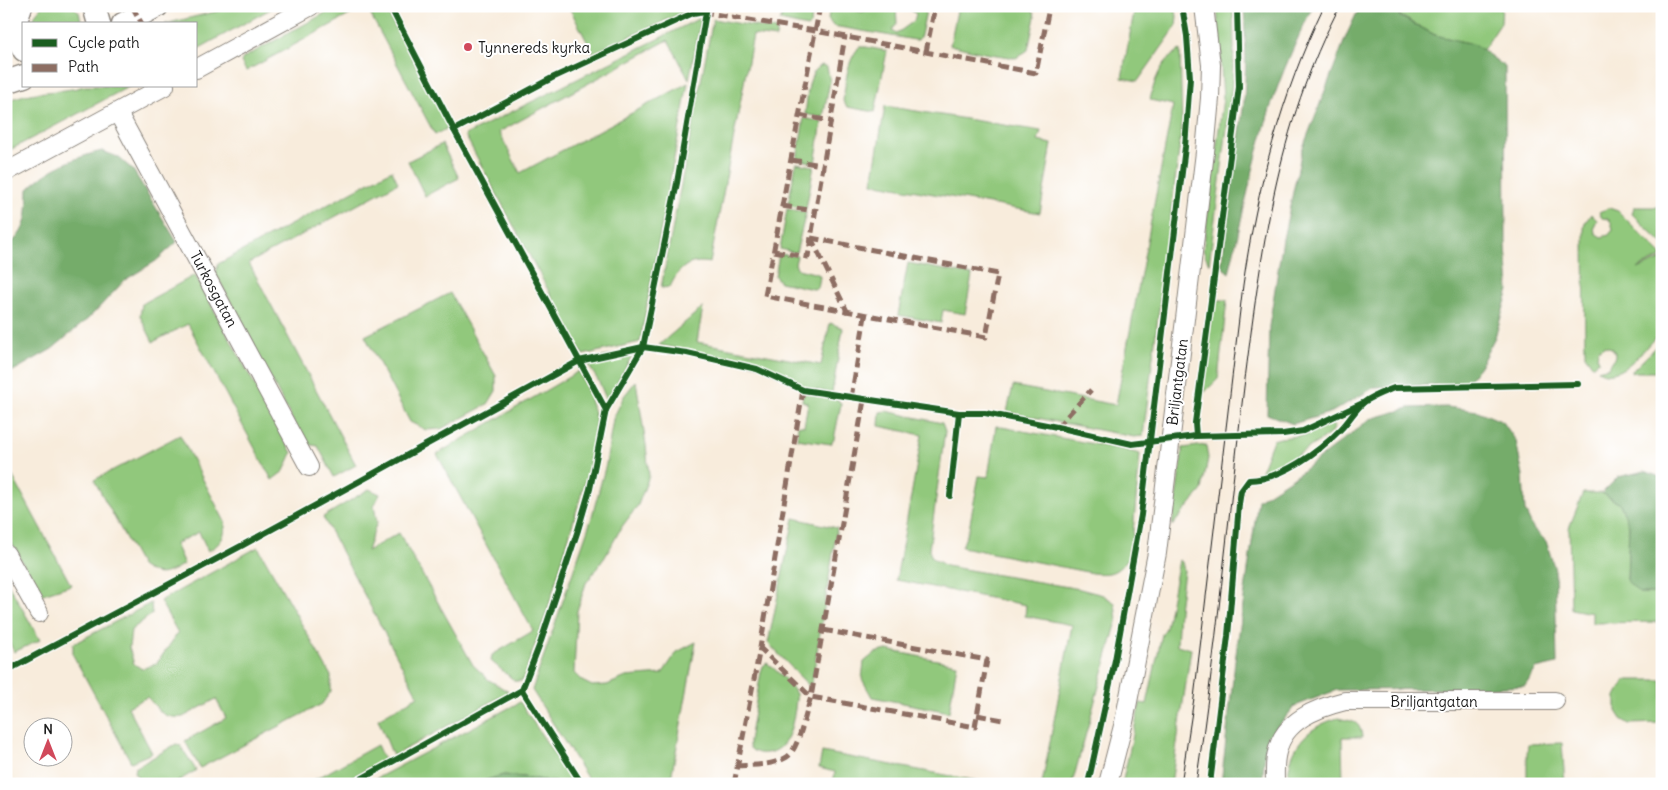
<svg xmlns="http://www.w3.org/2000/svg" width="1668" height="790" viewBox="0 0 1668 790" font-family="Delius,sans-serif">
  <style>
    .green { fill: #91c87b; stroke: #56724c }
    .forest { fill: #74ac6b; stroke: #486444 }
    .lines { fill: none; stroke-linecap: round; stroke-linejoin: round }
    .minor-casing { stroke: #8a847c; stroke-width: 20 }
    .tertiary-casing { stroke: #8a847c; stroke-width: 25 }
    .minor { stroke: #fff; stroke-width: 18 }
    .tertiary { stroke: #fff; stroke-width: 22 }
    .tram { stroke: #1c1c1c; stroke-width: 1 }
    .quiet { stroke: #8d6e63; stroke-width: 5; stroke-dasharray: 10 5; stroke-linecap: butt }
    .cycleway-casing { stroke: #fff; stroke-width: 9 }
    .cycleway { stroke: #1b5e20; stroke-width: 6 }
    .poi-dot { fill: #d1495b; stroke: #fff; stroke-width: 2 }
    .labels { text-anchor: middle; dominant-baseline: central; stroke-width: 4; stroke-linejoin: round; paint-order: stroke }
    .poi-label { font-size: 15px; fill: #1c1c1c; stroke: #fff; text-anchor: start }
    .street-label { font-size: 15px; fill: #1c1c1c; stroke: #fff }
  </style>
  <rect width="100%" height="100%" fill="#fff"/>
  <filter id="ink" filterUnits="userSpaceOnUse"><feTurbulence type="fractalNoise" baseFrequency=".02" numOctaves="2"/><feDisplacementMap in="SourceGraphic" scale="10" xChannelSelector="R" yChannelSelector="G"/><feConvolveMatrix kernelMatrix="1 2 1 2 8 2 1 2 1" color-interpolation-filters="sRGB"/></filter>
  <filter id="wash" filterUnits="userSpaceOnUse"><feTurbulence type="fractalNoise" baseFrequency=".0096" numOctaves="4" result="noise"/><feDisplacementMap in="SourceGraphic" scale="20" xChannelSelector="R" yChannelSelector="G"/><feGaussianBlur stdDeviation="1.12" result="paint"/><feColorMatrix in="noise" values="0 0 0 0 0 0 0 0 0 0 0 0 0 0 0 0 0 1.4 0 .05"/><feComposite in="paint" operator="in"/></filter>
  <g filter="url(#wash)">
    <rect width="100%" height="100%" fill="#f8ecdc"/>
    <!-- green -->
    <g class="green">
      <path d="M42,6H73L79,12L82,24H33L35,15Z"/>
      <path d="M230,6H276L196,50V24H165L218,11Z"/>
      <path d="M338,6H384L449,126L448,128L435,135L366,6L246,71L241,62L243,58Z"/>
      <path d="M576,6H696V7L593,53L570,9Z"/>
      <path d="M786,6H813L811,24L807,27L780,21Z"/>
      <path d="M830,6H855L856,10L862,12L875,6H896L897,24L892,30L896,34L914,21L916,14L910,9V6H927L921,35L918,40H915L833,26L828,19Z"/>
      <path d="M958,6H1028L1034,13L1035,17L1028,50L1016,58L984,53L950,45Z"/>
      <path d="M1135,6H1175L1177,16L1176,27L1138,81L1122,78Z"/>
      <path d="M1217,6H1233L1234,48L1231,98L1209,264L1203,250L1223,98Z"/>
      <path d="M1405,6H1502L1501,23L1483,50L1476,45L1435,35L1399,15Z"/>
      <path d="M702,17L689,79L668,40L499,132L520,173L688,83L640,342L583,355L465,135Z"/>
      <path d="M713,19L777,30L776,38L753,35L710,263C688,259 679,268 670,287L661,288Z"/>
      <path d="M859,47H866L887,51L875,112L847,107L843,101C846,82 846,63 859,47Z"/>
      <path d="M1180,50L1182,126L1143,436L1134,437L1007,412L1013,386L1116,405L1173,105L1150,100C1155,79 1160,62 1180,50Z"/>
      <path d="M822,65L827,67L830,81L823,118L805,114C808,99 806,73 822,65Z"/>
      <path d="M85,86H130L6,152V102C29,89 59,94 85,86Z"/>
      <path d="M885,106L1041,131L1038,141L1052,144L1040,213L872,183Z"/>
      <path d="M804,118L822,122L815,163L797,159Z"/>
      <path d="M442,144L459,178L425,196L408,161Z"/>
      <path d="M796,163L814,166L806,209L788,205Z"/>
      <path d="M392,170L398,183L249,263L356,465L334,477L318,446L305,444L216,274L218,264Z"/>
      <path d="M1634,207H1662V243L1632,214Z"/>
      <path d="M1609,208L1618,211L1662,255V257L1640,267L1638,269L1662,259V332C1644,345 1622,385 1598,370L1609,367C1612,360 1619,356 1612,348L1604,346L1599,349L1597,356L1599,361L1593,366L1585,355L1584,229L1585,223L1591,214L1597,220L1594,227L1595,233L1601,237L1609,235L1613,229L1611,222L1608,219L1602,218L1599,212Z"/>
      <path d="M787,209L806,212L796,253L780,249Z"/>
      <path d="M779,254L797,256L795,264L798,269L818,274L820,277L818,288L813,289L780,282L775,276Z"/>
      <path d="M908,263L972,275L965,314L943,310L941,323L898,315Z"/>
      <path d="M195,275L292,453L284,471L272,480L188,324L153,342L140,316L142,304Z"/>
      <path d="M450,293L496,376V391L488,404L441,429L426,430L410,422L365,336Z"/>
      <path d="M1213,300H1227L1218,379L1203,394Z"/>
      <path d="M703,307L697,342L821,365L830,323L843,328L832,393L800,387L759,365L659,345Z"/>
      <path d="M1662,341V372H1631Z"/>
      <path d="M632,351L633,354L607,401L599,382L587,363L588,360Z"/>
      <path d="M579,371L587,389L596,420L589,468L547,612L522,681H515L491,661L492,655L533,631L437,454Z"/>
      <path d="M636,381L646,445L649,476L638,505L621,528L605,557L586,583L577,611L574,673L582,681L592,686L607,685L626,677L662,674L677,652L696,642L670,784H591L532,690L591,520L606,464L613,419L624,396Z"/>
      <path d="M806,393L838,400L841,404L834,439L831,444L797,439L798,425L804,426L808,403L802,401L803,395Z"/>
      <path d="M886,411L942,423L945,431L929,550L932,558L946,566L1080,589L1103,595L1115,603L1117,621L1072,784H1042L1072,625L1025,616L1026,605L896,580L922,435L879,426L880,412Z"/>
      <path d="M1328,424L1335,426L1332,432L1327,436L1270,473L1259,476L1273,440L1280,438L1306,435Z"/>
      <path d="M996,426L1121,449L1140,454L1131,555C1117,572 1114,575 1092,573L962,547L969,528L979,476L988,477Z"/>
      <path d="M180,435L225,522C226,536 221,544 208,551L199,532L175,544L184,564C167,574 159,579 141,566L94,480Z"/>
      <path d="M1206,445L1208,458L1202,490L1172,526L1183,448Z"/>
      <path d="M6,464L71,585L40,595L6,532Z"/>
      <path d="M369,489L380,494L374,506L377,522L367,551L399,533L473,665L489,680L509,692L393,756L378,719L418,696L323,517Z"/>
      <path d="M1583,493H1602L1620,504L1629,525L1627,581L1639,593H1662V622L1592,623V613L1571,609L1569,528Z"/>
      <path d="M794,518L837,528L812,682L809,686L768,643Z"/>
      <path d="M258,547L331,676V691L322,704L200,768L185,741L226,718L216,699L183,717C161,719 160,710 147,697L128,707L152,753L131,762L73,655V644L151,603L152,614L131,630L129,648L134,664L142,669L157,663L178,633L160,601Z"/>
      <path d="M1179,560L1182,562L1184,571L1179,610L1177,645L1191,649L1171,784H1122L1140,703L1147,704L1162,634L1166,628Z"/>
      <path d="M6,580L40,640L14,652L6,636Z"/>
      <path d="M887,650L957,664L949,712L872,697L862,679L864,662L875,653Z"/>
      <path d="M767,663C774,668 793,686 796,694C797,699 795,704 795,709C792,726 788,752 766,753C759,754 753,752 749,747V741L761,672L763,666Z"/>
      <path d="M1625,680H1662V723L1629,724L1621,719L1616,711V696Z"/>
      <path d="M520,702L574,784H556L555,782L532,778L504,775L472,784H366Z"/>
      <path d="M1338,718C1353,722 1360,720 1362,737H1342L1343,784H1288C1287,749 1306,727 1338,718Z"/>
      <path d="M1562,743L1565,784H1527V755L1528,744Z"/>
      <path d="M176,744L180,745L196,770L195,771L173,784L142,783L134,772L135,768Z"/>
      <path d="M377,745L384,760L340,784H307Z"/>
      <path d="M822,752L989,783V784H833L835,772L819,768Z"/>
    </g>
    <!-- forest -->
    <g class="forest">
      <path d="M1244,6H1313C1297,39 1281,74 1270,109C1253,163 1242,218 1229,273L1221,266L1244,102L1246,58Z"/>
      <path d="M1360,6H1405L1399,16L1435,35L1476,45L1505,67L1506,245L1509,290L1495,337L1480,366L1466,384L1375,387L1332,412L1293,424L1267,414L1269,326L1283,239L1302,150L1347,34Z"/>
      <path d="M102,151L118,157L133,170L177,242L156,261L125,280L89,318L52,349L6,375V247C29,231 27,214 28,189C48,169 75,157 102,151Z"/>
      <path d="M1447,407L1478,411L1503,422L1516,441L1523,476L1525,511L1533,528L1546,541L1555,570L1557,664L1536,669L1525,686L1461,689L1337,690L1295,706L1276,729L1265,753L1262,784H1221L1235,661L1258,500L1300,473L1370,419L1409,408Z"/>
      <path d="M1645,471L1662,478V593H1639L1627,581L1629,525L1620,504L1602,493L1618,477Z"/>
      <path d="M504,775L532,778L555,782L556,784H472Z"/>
    </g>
  </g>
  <g filter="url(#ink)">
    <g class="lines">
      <!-- minor casing -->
      <g class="minor-casing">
        <g id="minor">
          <path d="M196,69L311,6"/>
          <path d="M118,113L309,467"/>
          <path d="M6,172L165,86"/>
          <path d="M6,554L39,613"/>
          <path d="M1108,784L1124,722L1157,553L1205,152L1210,98L1211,65L1204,6"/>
          <path d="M1275,784C1275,773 1274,763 1277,752C1284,720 1317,708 1345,701H1555"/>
        </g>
      </g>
      <!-- tertiary casing -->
      <g class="tertiary-casing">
        <g id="tertiary">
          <path d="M21,6C14,21 15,36 24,50"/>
          <path d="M94,6L99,24"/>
          <path d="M123,24L157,6"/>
          <path d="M6,82L24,76"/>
        </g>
      </g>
      <!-- minor -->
      <use href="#minor" class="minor"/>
      <!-- tertiary -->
      <use href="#tertiary" class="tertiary"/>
      <!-- tram -->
      <g class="tram">
        <path d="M1181,784L1194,698L1243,285C1257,188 1281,95 1324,6"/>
        <path d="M1196,784C1216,652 1228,519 1244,387C1261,254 1276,127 1340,6"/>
      </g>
      <!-- quiet -->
      <g class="quiet">
        <path d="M132,6L142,24"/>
        <path d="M820,6L765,296L986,337L998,274L811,238L845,36"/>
        <path d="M702,12L815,31L1036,73L1049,8L1041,6"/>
        <path d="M926,52L935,6"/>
        <path d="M799,115L830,121"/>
        <path d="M791,160L822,165"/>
        <path d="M782,206L815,211"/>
        <path d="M811,238L848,313"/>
        <path d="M774,251L808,257L811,238"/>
        <path d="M851,398L865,316"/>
        <path d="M1057,427L1091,390"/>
        <path d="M823,630L987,660L975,727L811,697L864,400"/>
        <path d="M977,715L1003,720"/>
        <path d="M737,766C753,765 772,766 787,757C799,749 806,711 811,697L760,648"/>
        <path d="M734,784L760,648L803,390"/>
      </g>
      <!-- cycleway casing -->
      <g class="cycleway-casing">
        <g id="cycleway">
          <path d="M454,130L552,78L693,13L705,11"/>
          <path d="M606,410L643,347L677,183L707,6"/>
          <path d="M1196,436L1195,423L1239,87L1237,6"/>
          <path d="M950,496L959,413"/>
          <path d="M6,671L243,545L579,361L643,347L687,353L757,369L803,390L959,413H985L1057,427L1132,444L1196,436L1283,434L1303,431L1363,403"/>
          <path d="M522,690L582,784"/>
          <path d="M352,784L522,690L541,641L578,530L590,489L606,410L454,130L390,6"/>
          <path d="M1088,784L1115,660L1141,515L1185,147L1190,78L1187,36L1182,6"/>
          <path d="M1210,784L1228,636L1239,504L1241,491L1249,480C1280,480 1319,452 1341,429C1349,421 1355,410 1363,403C1372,396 1384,392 1394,388L1578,384"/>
        </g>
      </g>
      <!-- cycleway -->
      <use href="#cycleway" class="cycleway"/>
    </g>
  </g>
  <!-- markers -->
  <circle class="poi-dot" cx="468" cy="47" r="5"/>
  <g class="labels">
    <!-- poi labels -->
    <g class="poi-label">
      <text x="478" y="47">Tynnereds kyrka</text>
    </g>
    <!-- street labels -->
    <g class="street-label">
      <text transform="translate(214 289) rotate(62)">Turkosgatan</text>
      <text transform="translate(1177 382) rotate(-83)">Briljantgatan</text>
      <text x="1434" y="701">Briljantgatan</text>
    </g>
  </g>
  <!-- margin -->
  <rect width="1668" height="790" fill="none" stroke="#fff" stroke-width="25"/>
  <!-- legend -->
  <rect x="22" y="22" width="175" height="65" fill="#ffffff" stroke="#a4a4a4"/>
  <rect x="32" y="39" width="25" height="8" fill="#1b5e20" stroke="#a4a4a4"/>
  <text x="68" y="48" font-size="15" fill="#1c1c1c">Cycle path</text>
  <rect x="32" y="64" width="25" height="8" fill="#8d6e63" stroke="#a4a4a4"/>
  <text x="68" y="72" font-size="15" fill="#1c1c1c">Path</text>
  <!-- north arrow -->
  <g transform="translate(48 742)"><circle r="24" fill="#ffffff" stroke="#a4a4a4"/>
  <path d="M0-4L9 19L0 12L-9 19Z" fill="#d1495b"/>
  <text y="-8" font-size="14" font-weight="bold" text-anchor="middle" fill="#1c1c1c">N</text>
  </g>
</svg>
